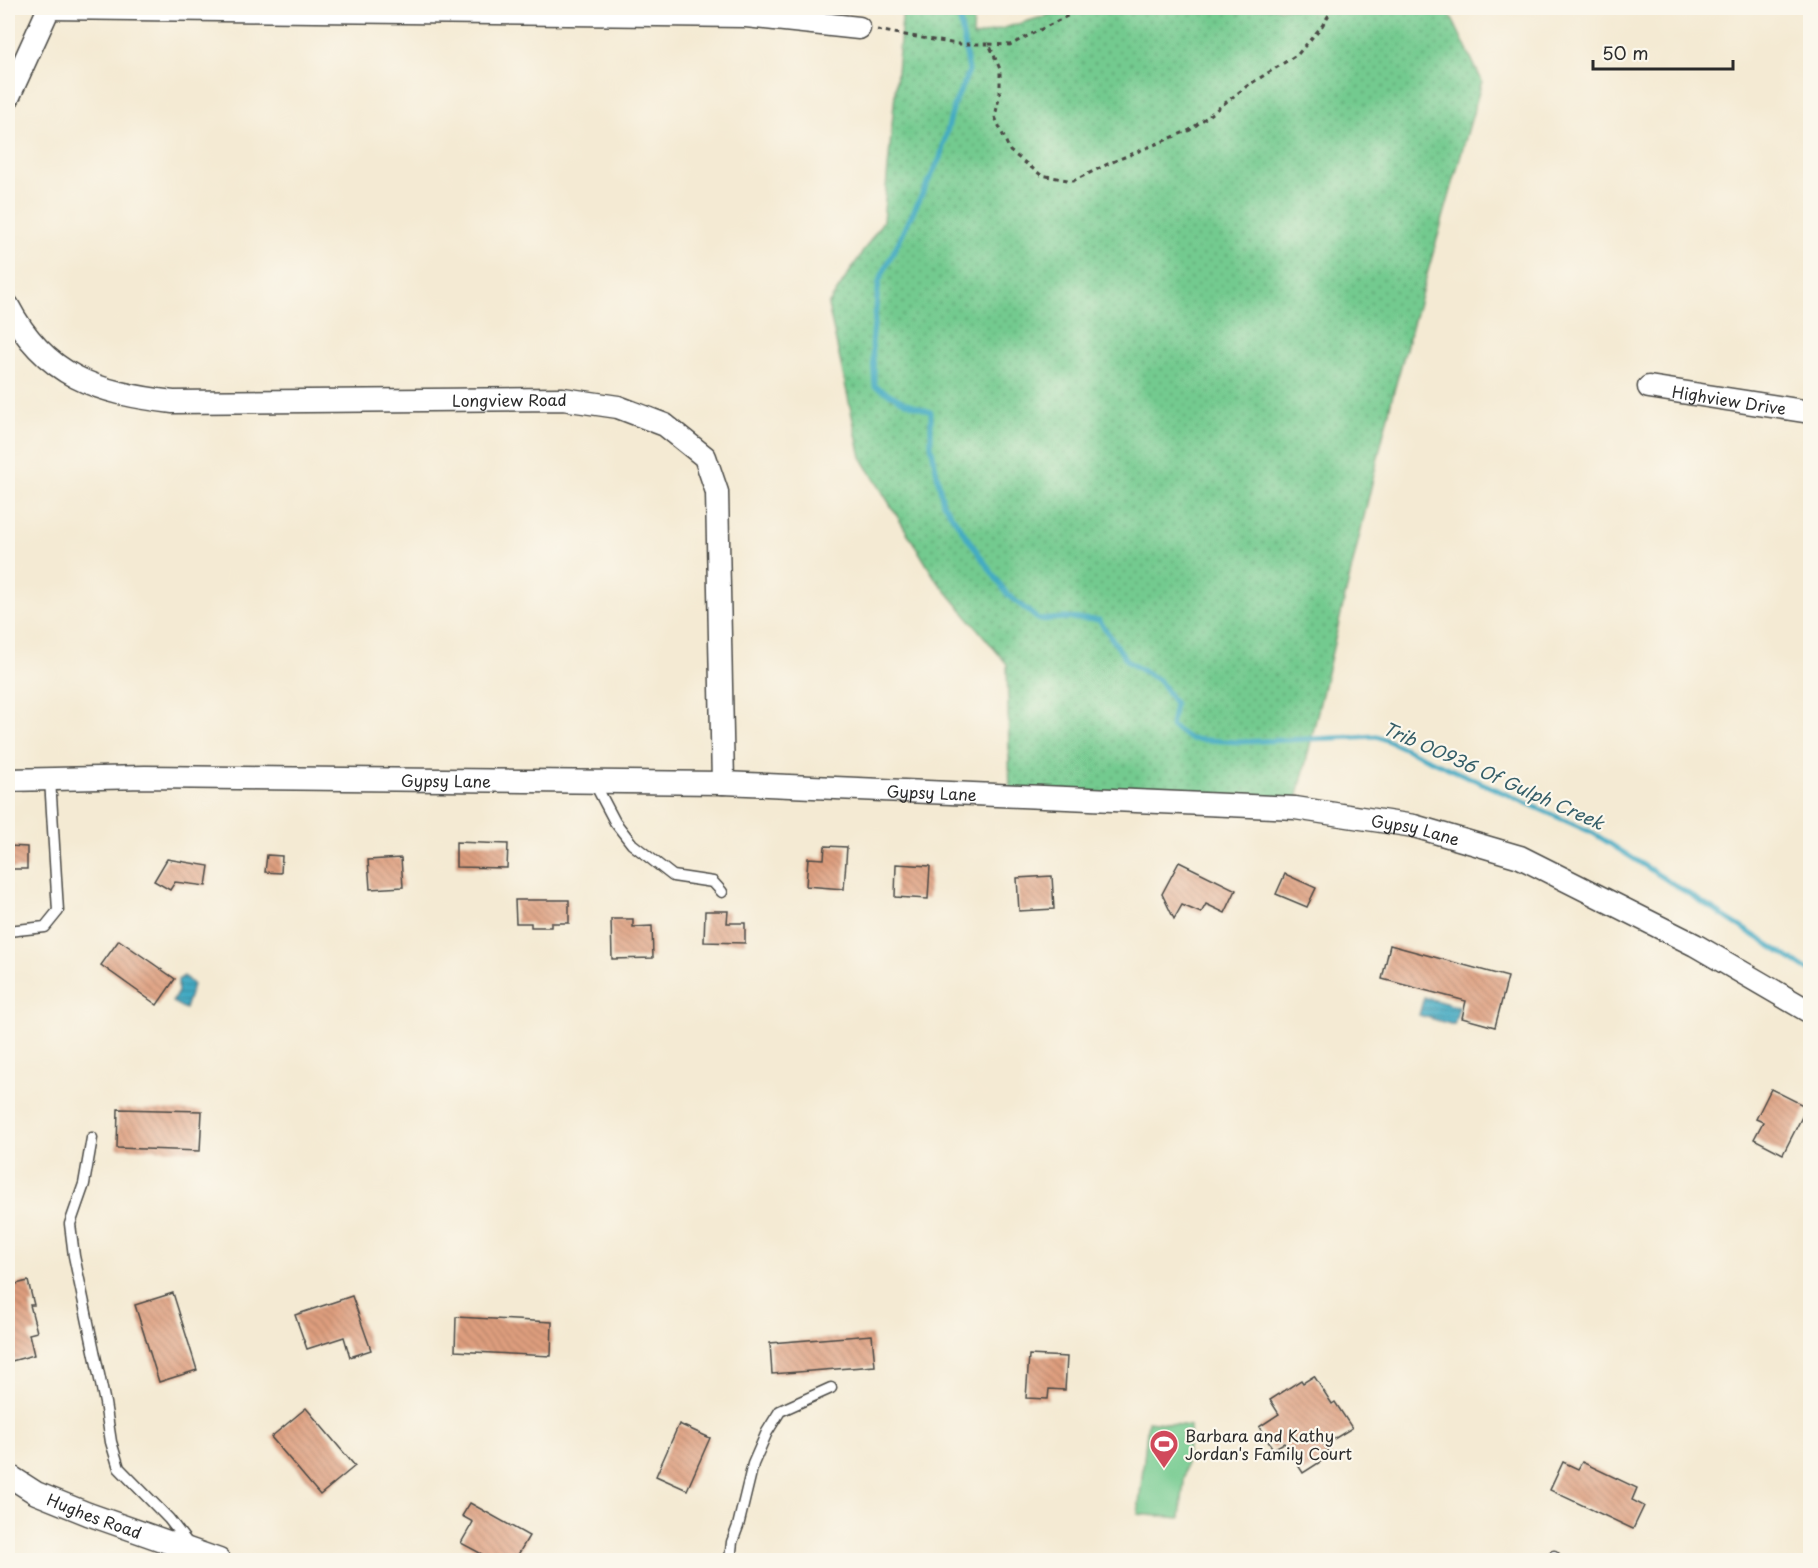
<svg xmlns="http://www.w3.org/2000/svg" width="1818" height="1568" viewBox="0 0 1818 1568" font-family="'Playpen Sans',sans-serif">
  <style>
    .grass { fill: url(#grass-dots); stroke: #4f7a5d; stroke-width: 1.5 }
    .garden { fill: #73ca8f; stroke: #4f7a5d; stroke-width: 1.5 }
    .water { fill: url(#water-rules); stroke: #376a77; stroke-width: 1.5 }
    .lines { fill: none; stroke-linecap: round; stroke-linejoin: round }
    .stream { stroke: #43aac3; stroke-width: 5 }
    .building { fill: url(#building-back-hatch) }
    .service-casing { stroke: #494844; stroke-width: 13 }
    .minor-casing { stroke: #494844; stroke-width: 25 }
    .path { stroke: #494844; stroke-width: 3; stroke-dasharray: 4.5 4.5; stroke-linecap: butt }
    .service { stroke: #fff; stroke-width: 10 }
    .minor { stroke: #fff; stroke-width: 22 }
    .labels { text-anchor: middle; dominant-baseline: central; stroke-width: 4.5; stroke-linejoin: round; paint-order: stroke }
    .street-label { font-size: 16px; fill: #2b2b2b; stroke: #fbf7ec }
    .poi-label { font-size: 16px; fill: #2b2b2b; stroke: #fbf7ec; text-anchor: start }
    .water-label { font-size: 18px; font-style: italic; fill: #355e68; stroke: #fbf7ec }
  </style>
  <defs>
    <pattern id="grass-dots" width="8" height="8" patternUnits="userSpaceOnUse" patternTransform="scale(1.5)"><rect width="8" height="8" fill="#73ca8f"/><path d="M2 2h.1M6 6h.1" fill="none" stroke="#5fa475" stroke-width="1.8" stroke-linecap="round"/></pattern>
    <pattern id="water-rules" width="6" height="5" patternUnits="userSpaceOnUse" patternTransform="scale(1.5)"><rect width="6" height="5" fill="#43aac3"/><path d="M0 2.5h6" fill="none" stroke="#388b9f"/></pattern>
    <pattern id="building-back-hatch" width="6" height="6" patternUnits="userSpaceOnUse" patternTransform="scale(1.5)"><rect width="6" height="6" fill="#de9e7e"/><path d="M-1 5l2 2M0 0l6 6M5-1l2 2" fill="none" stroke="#b48167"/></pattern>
  </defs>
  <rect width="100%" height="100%" fill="#fbf7ec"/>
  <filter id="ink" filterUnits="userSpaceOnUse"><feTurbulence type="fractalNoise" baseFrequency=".0167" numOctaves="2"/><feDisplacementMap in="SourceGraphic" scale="12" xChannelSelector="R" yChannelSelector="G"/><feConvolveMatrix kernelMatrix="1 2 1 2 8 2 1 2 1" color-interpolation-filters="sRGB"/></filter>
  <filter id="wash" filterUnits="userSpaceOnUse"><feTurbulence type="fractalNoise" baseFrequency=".008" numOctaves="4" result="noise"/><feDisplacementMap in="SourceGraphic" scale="24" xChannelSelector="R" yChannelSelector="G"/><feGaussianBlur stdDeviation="1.35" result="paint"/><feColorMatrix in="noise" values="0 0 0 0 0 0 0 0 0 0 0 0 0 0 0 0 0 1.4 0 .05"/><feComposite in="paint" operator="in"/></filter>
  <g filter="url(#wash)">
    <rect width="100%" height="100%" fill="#f4ead3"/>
    <!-- grass -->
    <path class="grass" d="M903,8H974L973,37L1059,12L1064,8H1447L1482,81L1393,394L1295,808L1010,796L1007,664L935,578L861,457L828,305L883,221Z"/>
    <!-- garden -->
    <path class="garden" d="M1148,1421L1190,1426L1180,1518L1138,1514Z"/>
    <!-- water -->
    <g class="water">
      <path d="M184,976L193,985L185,1009L172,1002L178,992V980Z"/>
      <path d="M1424,997L1459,1007L1454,1025L1419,1015Z"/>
    </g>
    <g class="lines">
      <!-- stream -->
      <path class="stream" d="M958,8L969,71L954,105L940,158L879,281L872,343L875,386L902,401L931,412V445L943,503L1007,594L1039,620L1064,618L1099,620L1128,662L1160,681L1175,704L1171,726L1190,739L1239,742L1377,736L1593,833L1810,971"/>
    </g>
    <g id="blocks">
      <!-- building -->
      <g class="building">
        <path d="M456,842L508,844L507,868L456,867Z"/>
        <path d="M8,846L27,847V869H8Z"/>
        <path d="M825,846L847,847L844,889L806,886L808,858L824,859Z"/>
        <path d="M267,855L282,856L281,873L265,872Z"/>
        <path d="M401,858L403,887L370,889L368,860Z"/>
        <path d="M167,859L209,866L206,886L175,882L170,890L154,881Z"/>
        <path d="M1179,862L1236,890L1225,913L1206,904L1201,913L1182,905L1174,919L1162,894Z"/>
        <path d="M896,864L930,866L928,899L895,897Z"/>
        <path d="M1285,874L1316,888L1307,907L1276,894Z"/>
        <path d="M1052,876L1054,909L1019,911L1017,878Z"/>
        <path d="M515,900H569V923H551V927H531V923H516Z"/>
        <path d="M705,911H728L727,923H745V943L704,942Z"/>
        <path d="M611,919H633V927L652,926L653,958L612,959Z"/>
        <path d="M119,940L175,979L157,1005L101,965Z"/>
        <path d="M1390,945L1508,977L1495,1027L1462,1018L1466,1001L1382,979Z"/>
        <path d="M1771,1089L1807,1107L1783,1154L1754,1139L1763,1122L1756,1119Z"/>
        <path d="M118,1109L202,1111L200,1151L117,1148Z"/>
        <path d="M28,1281L34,1305H30L37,1332L29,1334L34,1355L8,1362V1286Z"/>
        <path d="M173,1293L197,1370L159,1382L135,1305Z"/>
        <path d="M352,1296L371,1350L350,1357L344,1337L307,1349L295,1315Z"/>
        <path d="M456,1317L552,1322L551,1356L455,1351Z"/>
        <path d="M872,1335L875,1366L772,1374L770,1343Z"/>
        <path d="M1029,1355L1067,1357L1065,1390L1049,1389L1048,1399L1026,1398Z"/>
        <path d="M1314,1376L1332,1404L1335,1402L1352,1428L1324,1445L1331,1455L1303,1473L1284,1443L1273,1449L1259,1427L1279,1414L1270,1400L1301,1380L1303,1383Z"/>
        <path d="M306,1408L355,1466L320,1495L271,1437Z"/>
        <path d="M679,1424L710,1438L687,1490L656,1476Z"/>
        <path d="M1563,1462L1578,1469L1582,1462L1637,1488L1632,1500L1644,1506L1633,1529L1550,1490Z"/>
        <path d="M470,1503L529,1536L515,1560H493L461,1543L473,1522L462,1516Z"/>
      </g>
    </g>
  </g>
  <g filter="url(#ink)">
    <use href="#blocks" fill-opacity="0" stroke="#494844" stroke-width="1.5"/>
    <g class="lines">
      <!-- service casing -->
      <g class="service-casing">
        <g id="service">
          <path d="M594,782L615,822L632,844L673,876L713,882L722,892"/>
          <path d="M8,931L45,927L58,911L50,779"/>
          <path d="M92,1138L84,1184L70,1224L74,1256L105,1403L111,1442L119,1468L169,1519L189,1545"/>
          <path d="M730,1560L732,1542L738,1526L753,1464L767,1432L780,1411L831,1388"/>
          <path d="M1554,1560V1556"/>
        </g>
      </g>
      <!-- minor casing -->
      <g class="minor-casing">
        <g id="minor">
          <path d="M49,8L746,16L859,28"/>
          <path d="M8,98L49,8"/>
          <path id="s1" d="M8,306C45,377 98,393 173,402L563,399L618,407L665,425L705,457L717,492L723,783"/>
          <path id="s2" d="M1649,387L1810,412"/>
          <path id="s3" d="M8,780L145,777L723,783L1295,808L1414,826L1520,857L1695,945L1810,1012"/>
          <path id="s4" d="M8,1475L36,1493L88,1514L219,1560"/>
        </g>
      </g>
      <!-- path -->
      <g class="path">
        <path d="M877,30L956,44H989L1000,69V93L995,117L1010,151L1041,175L1073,181L1110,163L1190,130L1247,86L1298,54L1322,26L1333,8"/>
        <path d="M989,44L1010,45L1083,8"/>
      </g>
      <!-- service -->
      <use href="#service" class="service"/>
      <!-- minor -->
      <use href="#minor" class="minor"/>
    </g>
  </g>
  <!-- icons -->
  <defs>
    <g id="stadium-pin" transform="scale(1.5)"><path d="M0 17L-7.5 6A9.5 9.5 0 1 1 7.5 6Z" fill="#d1495b" stroke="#fbf7ec"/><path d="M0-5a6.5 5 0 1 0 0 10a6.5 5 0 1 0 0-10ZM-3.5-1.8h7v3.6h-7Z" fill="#fff"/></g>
  </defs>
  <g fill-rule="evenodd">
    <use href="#stadium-pin" x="1164" y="1444"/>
  </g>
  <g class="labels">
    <!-- street labels -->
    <g class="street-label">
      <text stroke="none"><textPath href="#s2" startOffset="81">Highview Drive</textPath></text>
      <text stroke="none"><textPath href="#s1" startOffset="537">Longview Road</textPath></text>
      <text stroke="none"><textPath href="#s3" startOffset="438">Gypsy Lane</textPath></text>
      <text stroke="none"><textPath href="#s3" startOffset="924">Gypsy Lane</textPath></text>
      <text stroke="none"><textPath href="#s3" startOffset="1410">Gypsy Lane</textPath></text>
      <text stroke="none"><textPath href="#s4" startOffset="96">Hughes Road</textPath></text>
    </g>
    <!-- poi labels -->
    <g class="poi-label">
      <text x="1185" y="1435">Barbara and Kathy<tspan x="1185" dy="18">Jordan's Family Court</tspan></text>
    </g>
    <!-- water labels -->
    <g class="water-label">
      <text transform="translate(1494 775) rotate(24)">Trib 00936 Of Gulph Creek</text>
    </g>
  </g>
  <!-- margin -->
  <rect width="1818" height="1568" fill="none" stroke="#fbf7ec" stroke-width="30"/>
  <!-- scale -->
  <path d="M1593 60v9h140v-9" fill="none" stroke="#2b2b2b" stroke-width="3"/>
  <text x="1602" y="60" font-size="18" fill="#2b2b2b" stroke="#fbf7ec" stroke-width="4.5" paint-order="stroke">50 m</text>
</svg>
